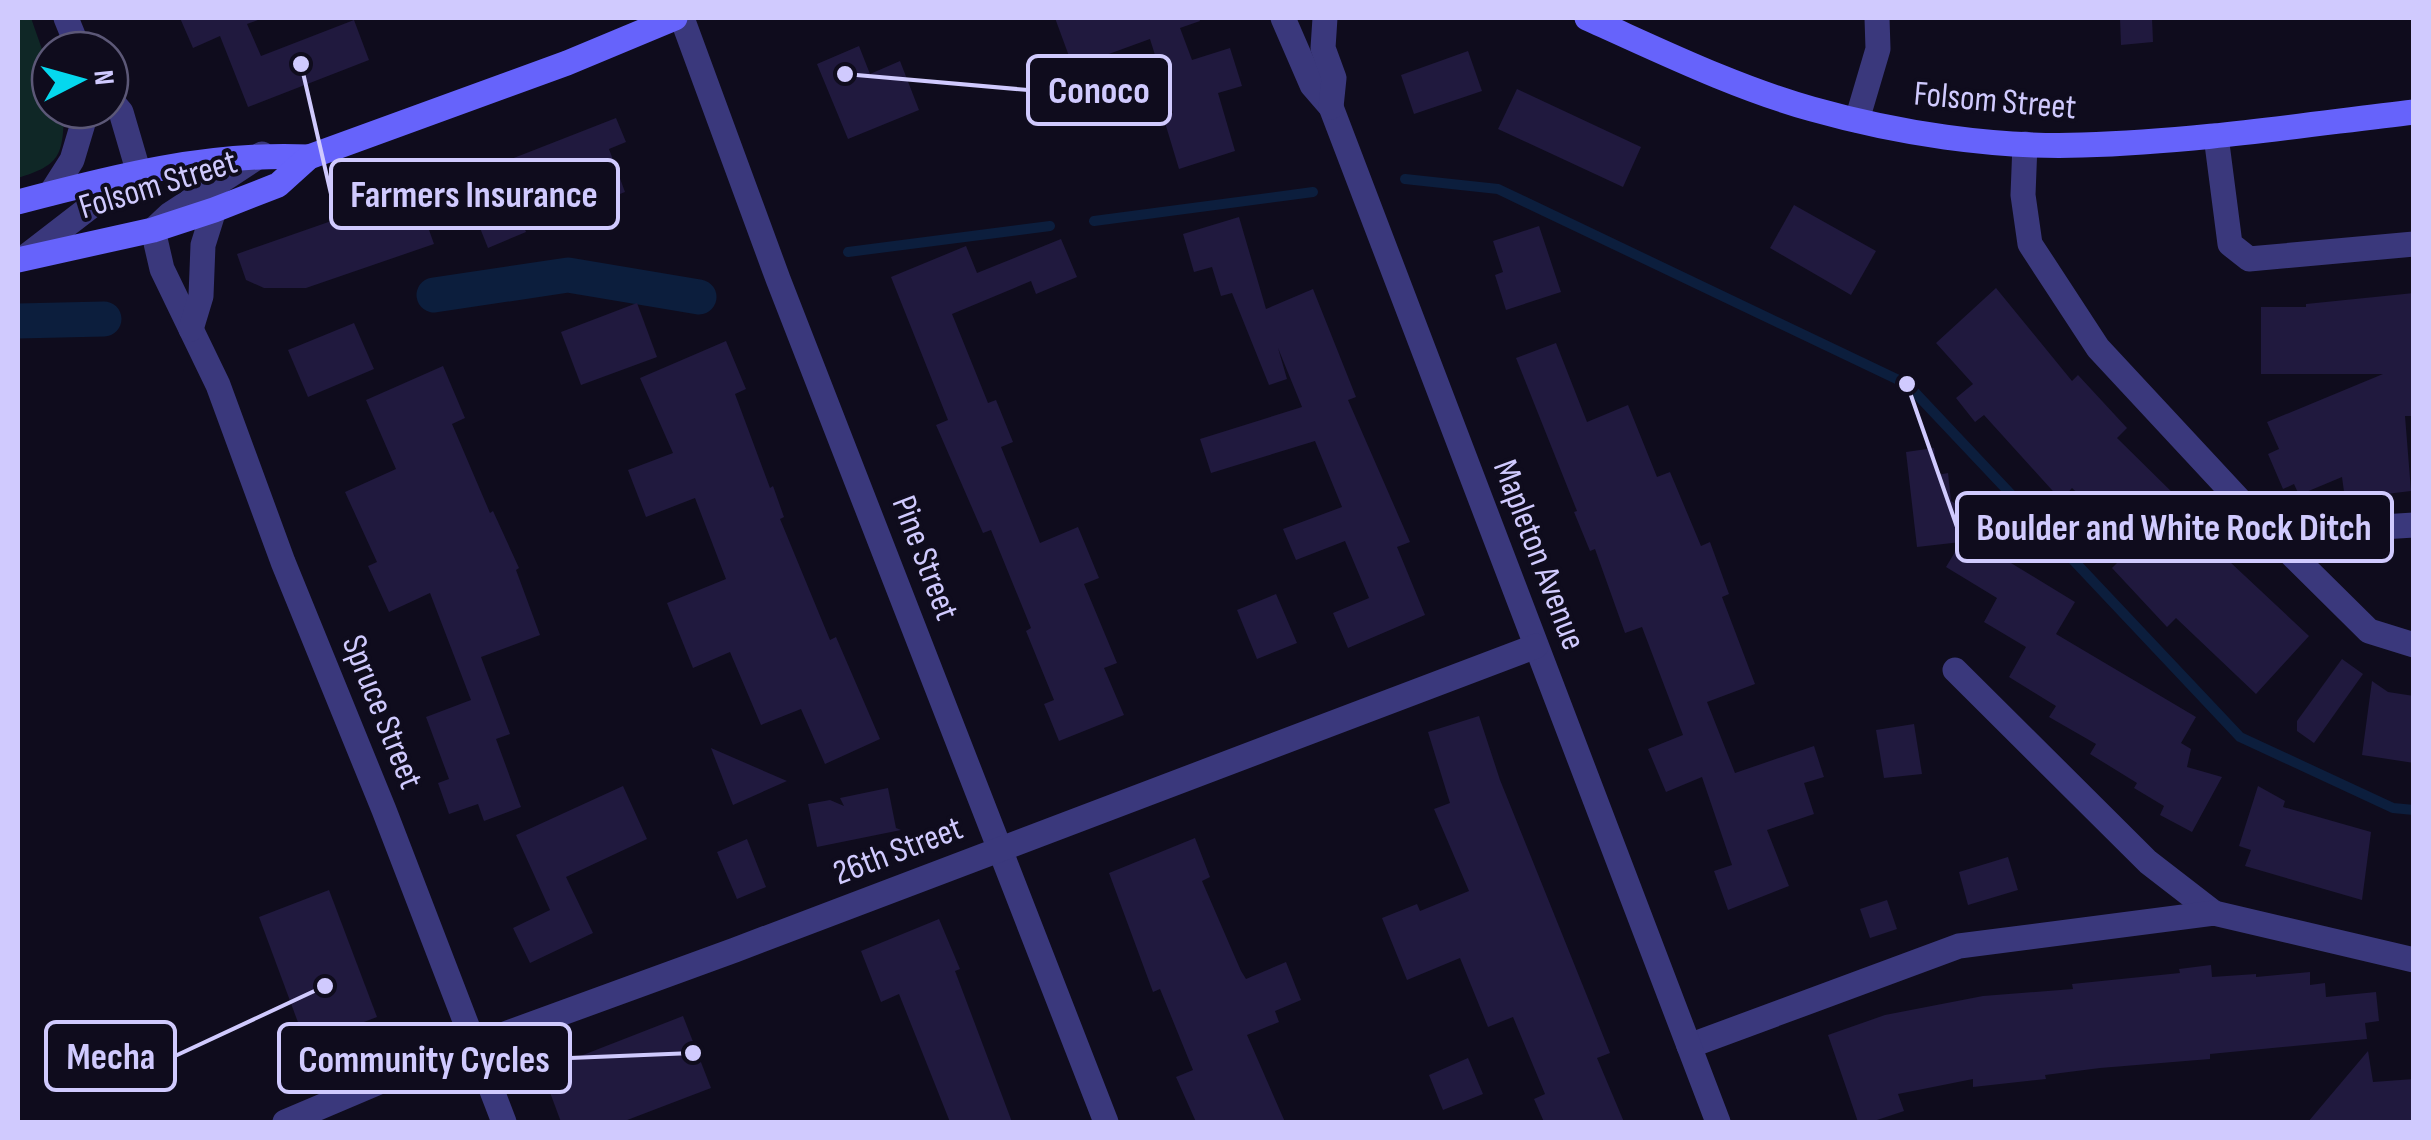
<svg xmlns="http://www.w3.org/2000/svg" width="2431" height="1140" viewBox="0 0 2431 1140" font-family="'Sofia Sans Condensed',sans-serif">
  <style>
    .green { fill: #0f2726 }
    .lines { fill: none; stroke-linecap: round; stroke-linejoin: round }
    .stream { stroke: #0c1e3d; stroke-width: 10 }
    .canal { stroke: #0c1e3d; stroke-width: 35 }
    .building { fill: #20193e }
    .minor { stroke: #3a387c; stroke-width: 25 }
    .tertiary { stroke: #3a387c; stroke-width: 25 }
    .secondary { stroke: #6663fb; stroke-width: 25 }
    .labels { text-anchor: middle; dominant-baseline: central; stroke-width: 8; stroke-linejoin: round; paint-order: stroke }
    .street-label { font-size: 35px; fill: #d0cafe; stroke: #0f0c1d }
    .leader { fill: none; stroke: #d0cafe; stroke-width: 4 }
    .callout-dot { fill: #d0cafe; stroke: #0f0c1d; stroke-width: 4 }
    .callout { fill: #0f0c1d; stroke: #d0cafe; stroke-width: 4 }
    .callout-label { font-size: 38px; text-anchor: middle; font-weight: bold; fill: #d0cafe }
  </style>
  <rect width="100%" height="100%" fill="#0f0c1d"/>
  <!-- green -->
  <path class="green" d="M18,18H31L50,72V110L64,112C63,156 60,165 18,178Z"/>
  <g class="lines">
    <!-- stream -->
    <g class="stream">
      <path d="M1405,179L1498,189L1907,384L2240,737L2393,808L2414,810"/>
      <path d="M1094,221L1313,192"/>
      <path d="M848,252L1050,226"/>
    </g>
    <!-- canal -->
    <g class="canal">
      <path d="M434,295L568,275L699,297"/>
      <path d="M18,321L104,319"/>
    </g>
  </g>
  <!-- building -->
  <g class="building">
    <path d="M180,18H263L247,24L261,56L354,20L369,60L248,107L220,36L193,48Z"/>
    <path d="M1055,18H1199L1200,21L1180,28L1192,60L1230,48L1242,86L1218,93L1235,151L1179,169L1163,116L1173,113L1150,39L1073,67Z"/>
    <path d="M2120,18H2152L2153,42L2121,45Z"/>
    <path d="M859,46L870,74L900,61L919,110L848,139L817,64Z"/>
    <path d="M1468,51L1482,91L1414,114L1401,75Z"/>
    <path d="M1517,89L1641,147L1623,187L1498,129Z"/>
    <path d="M616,118L626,142L609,149L625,192L587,207L586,202L524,227L526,232L488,248L476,218L484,215L468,176Z"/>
    <path d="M403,196L410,218L423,213L434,244L306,288H264L246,280L237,254Z"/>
    <path d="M1794,205L1876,251L1851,295L1770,248Z"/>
    <path d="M1239,217L1266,309L1313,289L1356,397L1348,400L1410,542L1397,547L1425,615L1348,648L1333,613L1369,598L1345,541L1296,560L1283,529L1342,507L1315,441L1211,473L1200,439L1302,407L1278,348L1287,379L1269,385L1232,293L1221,296L1212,267L1194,272L1183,234Z"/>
    <path d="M1539,226L1561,292L1506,310L1495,275L1503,272L1493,241Z"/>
    <path d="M1061,239L1077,277L1036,294L1031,281L952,314L988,403L996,400L1013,442L1001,447L1040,543L1078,527L1099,578L1084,584L1117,663L1104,668L1124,715L1059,741L1044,704L1054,700L1026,631L1031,628L991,530L983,533L936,425L948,420L891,277L966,246L977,273Z"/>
    <path d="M1996,288L2072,381L2078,375L2127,428L2117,438L2181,501L2187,495L2206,515L2203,517L2239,553L2230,562L2309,636L2256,694L2176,618L2167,627L2112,568L2133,547L2072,488L2061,500L1984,415L1975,422L1956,398L1973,384L1936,343Z"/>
    <path d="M2414,293V416H2405L2411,491L2345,499L2342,477L2299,495L2294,484L2283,489L2268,454L2279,449L2267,422L2383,374H2261V307H2306V304Z"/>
    <path d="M637,303L657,357L581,385L561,332Z"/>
    <path d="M354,323L374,369L308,397L288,350Z"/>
    <path d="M726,341L746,389L735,394L770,488L773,486L784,517L780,519L830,640L836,637L880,739L825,764L801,709L761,725L730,652L693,668L667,603L726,579L695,498L646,517L628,470L673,453L640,378Z"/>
    <path d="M1556,343L1587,422L1628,405L1657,477L1670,472L1701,546L1710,542L1729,594L1722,597L1755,684L1707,702L1735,773L1814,746L1824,777L1804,783L1814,814L1767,830L1789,886L1728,910L1714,871L1732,865L1702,777L1666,792L1648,749L1683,735L1642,627L1625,633L1595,549L1590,551L1574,512L1577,511L1516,358Z"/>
    <path d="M443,366L465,418L452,424L490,513L493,511L519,568L516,570L540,635L481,657L510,734L496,739L521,807L484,821L478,804L449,814L438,783L449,779L426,717L471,700L430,593L389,612L368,566L377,562L345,492L396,469L366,400Z"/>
    <path d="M1934,448L1937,475L1948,473L1951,501L2011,536L1973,540L2075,602L2056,634L2196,717L2181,743L2191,749L2187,767L2222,777L2192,832L2160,815L2164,806L2134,788L2137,783L2090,754L2096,744L2049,717L2056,706L2009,677L2026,647L1984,622L1997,598L1946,567L1961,542L1917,547L1906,452Z"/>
    <path d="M1276,594L1297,643L1257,659L1237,610Z"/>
    <path d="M2342,659L2363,674L2314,743L2297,731V721Z"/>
    <path d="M2372,681L2388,692L2414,696V763L2362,755Z"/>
    <path d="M1479,716L1500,780L1610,1053L1597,1058L1624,1122H1544L1534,1099L1545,1094L1513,1017L1488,1027L1460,958L1407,980L1382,918L1417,904L1420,911L1469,891L1434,809L1450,803L1428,732Z"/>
    <path d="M1914,724L1922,774L1884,778L1876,730Z"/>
    <path d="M711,748L787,781L733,805Z"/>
    <path d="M623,786L647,839L566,877L593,933L530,963L513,928L550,910L516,835Z"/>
    <path d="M2258,786L2285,801L2283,807L2371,832L2362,900L2245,866L2251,850L2239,846Z"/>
    <path d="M888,788L896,828L901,830L817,847L808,804L830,800L844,806L840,798Z"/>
    <path d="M1195,838L1210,877L1202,881L1241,971L1246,979L1286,962L1301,1000L1275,1011L1279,1022L1247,1035L1285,1122H1196L1176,1077L1193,1070L1160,989L1153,992L1109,873Z"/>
    <path d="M747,839L766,887L737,899L717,852Z"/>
    <path d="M2008,857L2018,890L1968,905L1959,872Z"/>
    <path d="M329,890L377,1017L306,1044L259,917Z"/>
    <path d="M1887,900L1897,929L1870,938L1860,909Z"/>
    <path d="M939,919L960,969L955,971L1012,1122H950L899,994L881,1002L861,951Z"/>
    <path d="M2211,965L2212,977L2256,974V977L2310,972V985L2325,983L2326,997L2376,992L2379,1021L2365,1023L2367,1039L2210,1054V1059L2100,1068L2045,1075L2046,1079L1973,1087V1079L1898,1094L1904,1111L1871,1122H1858L1828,1035L1885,1015L1983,996L2073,989L2072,984L2180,973L2179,969Z"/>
    <path d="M683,1016L711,1088L622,1122H561L542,1071Z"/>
    <path d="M2368,1051L2373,1082L2414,1079V1122H2308Z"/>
    <path d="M1468,1058L1483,1094L1443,1110L1429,1075Z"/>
  </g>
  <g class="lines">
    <!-- minor -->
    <g class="minor">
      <path d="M66,18L79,50"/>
      <path d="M682,18L778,279L1106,1122"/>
      <path d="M1857,120L1878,49L1877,18"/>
      <path d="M2216,136L2230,244L2249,259L2414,244"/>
      <path d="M2025,144L2023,195L2030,244L2098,348L2271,534L2369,631L2414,645"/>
      <path d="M262,154L169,215L153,230L162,269L218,385L283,562L384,810L504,1122"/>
      <path d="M51,193L72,160L87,110"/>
      <path d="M24,258L138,170L121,112L110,99"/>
      <path d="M191,329L201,296L203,245L214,210"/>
      <path d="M2271,534L2414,525"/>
      <path d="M1955,670L2148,862L2214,913"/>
      <path d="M1689,1046L1959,946L2214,913L2414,960"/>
    </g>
    <!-- tertiary -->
    <g class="tertiary">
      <path d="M1283,18L1312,85L1331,107L1718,1122"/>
      <path d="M1325,18L1323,48L1334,78L1331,107"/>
      <path d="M285,1122L417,1066L735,950L1536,646"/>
    </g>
    <!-- secondary -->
    <g class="secondary">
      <path d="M1587,18C1661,51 1734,87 1812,109C1897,133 1993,148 2082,145C2193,142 2303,125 2414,112"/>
      <path d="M18,202C113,177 209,152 309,157"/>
      <path d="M18,260L153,230L214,210L278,185L309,157L567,63L675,18"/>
    </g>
  </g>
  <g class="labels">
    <!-- street labels -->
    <g class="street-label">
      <text transform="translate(1995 101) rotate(5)">Folsom Street</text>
      <text transform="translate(158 185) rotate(-17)">Folsom Street</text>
      <text transform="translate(1539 555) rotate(69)">Mapleton Avenue</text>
      <text transform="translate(925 558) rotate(69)">Pine Street</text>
      <text transform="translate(382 712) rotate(68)">Spruce Street</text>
      <text transform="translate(898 851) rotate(-21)">26th Street</text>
    </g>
  </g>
  <!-- callouts -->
  <path class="leader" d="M845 74L1028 90M301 64L331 194M1907 384L1957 527M325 986L175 1056M693 1053L570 1058"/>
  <g class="callout-dot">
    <circle cx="845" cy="74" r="10"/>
    <circle cx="301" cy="64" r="10"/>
    <circle cx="1907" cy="384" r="10"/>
    <circle cx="325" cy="986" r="10"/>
    <circle cx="693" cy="1053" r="10"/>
  </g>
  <g class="callout">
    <rect x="1028" y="56" width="142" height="68" rx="10"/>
    <rect x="331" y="160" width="287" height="68" rx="10"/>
    <rect x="1957" y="493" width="435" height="68" rx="10"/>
    <rect x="46" y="1022" width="129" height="68" rx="10"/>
    <rect x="279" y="1024" width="291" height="68" rx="10"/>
  </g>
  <g class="callout-label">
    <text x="1099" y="103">Conoco</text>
    <text x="474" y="207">Farmers Insurance</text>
    <text x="2174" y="540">Boulder and White Rock Ditch</text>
    <text x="111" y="1069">Mecha</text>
    <text x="424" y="1072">Community Cycles</text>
  </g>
  <!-- border -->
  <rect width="2431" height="1140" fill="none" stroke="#d0cafe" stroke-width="40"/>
  <!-- north arrow -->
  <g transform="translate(80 80) rotate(84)"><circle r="48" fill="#0f0c1d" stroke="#5c5877" stroke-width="2.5"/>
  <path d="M0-8L18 38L0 25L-18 38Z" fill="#05d8ee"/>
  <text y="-15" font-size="28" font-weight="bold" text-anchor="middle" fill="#d0cafe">N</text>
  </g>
</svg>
